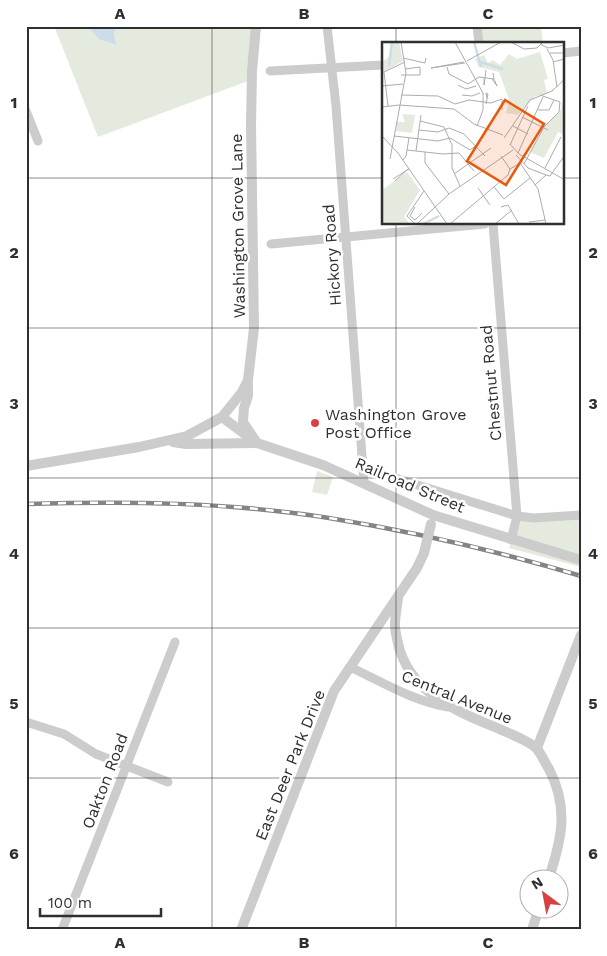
<svg xmlns="http://www.w3.org/2000/svg" width="607" height="956" viewBox="0 0 607 956" font-family="'Work Sans',sans-serif">
  <style>
    .green { fill: #e4ebde }
    .water { fill: #ccdce9 }
    .lines { fill: none; stroke-linecap: round; stroke-linejoin: round }
    .minor { stroke: #ccc; stroke-width: 9 }
    .tertiary { stroke: #ccc; stroke-width: 10 }
    .rail-casing { stroke: #848484; stroke-width: 4.5 }
    .rail { stroke: #fff; stroke-width: 2.5; stroke-dasharray: 8; stroke-linecap: butt }
    .tertiary-bridge { stroke: #ccc; stroke-width: 10 }
    .grid { fill: none; stroke: #2f2f2f; stroke-width: 1; stroke-opacity: 0.55 }
    .poi-dot { fill: #d64143; stroke: #fff; stroke-width: 2 }
    .labels { text-anchor: middle; dominant-baseline: central; stroke-width: 5; stroke-linejoin: round; paint-order: stroke }
    .street-label { font-size: 16px; fill: #2f2f2f; stroke: #fff }
    .poi-label { font-size: 16px; fill: #2f2f2f; stroke: #fff; text-anchor: start }
    .inset-river { fill: none; stroke: #ccdce9; stroke-width: 2.5 }
    .inset-road { fill: none; stroke: #acacac; stroke-width: 1 }
    .view { fill: #e8590c; fill-opacity: 0.15; stroke: #e8590c; stroke-width: 2.5 }
    .inset-edge { fill: none; stroke: #2f2f2f; stroke-width: 2.5 }
    .neatline { fill: none; stroke: #2f2f2f; stroke-width: 2 }
    .grid-label { font-size: 16px; text-anchor: middle; font-weight: bold; fill: #2f2f2f }
  </style>
  <rect width="100%" height="100%" fill="#fff"/>
  <!-- green -->
  <g class="green">
    <path d="M54,26H88L103,40L115,45L114,34L116,26H252L248,81L98,137Z"/>
    <path d="M479,26H541L543,44H480Z"/>
    <path d="M317,471L333,477L327,495L312,492Z"/>
    <path d="M581,517V567L509,548L519,520Z"/>
  </g>
  <!-- water -->
  <path class="water" d="M88,26H116L114,34L116,45L99,39Z"/>
  <g class="lines">
    <!-- minor -->
    <g class="minor">
      <path d="M327,26L336,106L364,483"/>
      <path d="M477,26L479,44"/>
      <path d="M563,53L581,51"/>
      <path d="M270,71L383,65"/>
      <path d="M26,111L38,141"/>
      <path d="M493,224L517,516L511,540"/>
      <path d="M271,244L485,224"/>
      <path d="M363,468L517,516L534,518L581,515"/>
      <path d="M350,667C382,682 413,701 448,707"/>
      <path d="M26,722L64,734L96,754L168,782"/>
      <path d="M62,930L175,642"/>
    </g>
    <!-- tertiary -->
    <g class="tertiary">
      <path d="M248,383V396L244,408L243,422L257,443"/>
      <path d="M222,417L250,438"/>
      <path d="M173,442L186,444L257,443L323,465L433,515L581,560"/>
      <path d="M26,466L139,447L187,436L222,417L242,392L248,380L254,328L251,125L252,71L256,26"/>
      <path d="M398,598C397,607 395,616 395,625C395,633 398,643 400,651C415,695 458,712 497,728C508,733 530,741 537,749C542,755 545,763 549,769C569,808 562,838 549,878"/>
      <path d="M537,748L581,635"/>
      <path d="M241,930L334,691L417,568L424,553"/>
      <path d="M532,930L539,908"/>
    </g>
    <!-- rail casing -->
    <g class="rail-casing">
      <path id="rail" d="M26,504C127,501 229,502 329,518C415,532 498,551 581,576"/>
    </g>
    <!-- rail -->
    <use href="#rail" class="rail"/>
    <!-- tertiary-bridge -->
    <path class="tertiary-bridge" d="M424,553L431,524"/>
  </g>
  <!-- grid -->
  <path class="grid" d="M212,26V930M396,26V44M26,178H383M563,178H581M396,224V930M26,328H581M26,478H581M26,628H581M26,778H581"/>
  <!-- markers -->
  <circle class="poi-dot" cx="315" cy="423" r="5"/>
  <g class="labels">
    <!-- street labels -->
    <g class="street-label">
      <text transform="translate(238 226) rotate(-91)">Washington Grove Lane</text>
      <text transform="translate(332 255) rotate(-94)">Hickory Road</text>
      <text transform="translate(491 383) rotate(-95)">Chestnut Road</text>
      <text transform="translate(410 485) rotate(23)">Railroad Street</text>
      <text transform="translate(457 697) rotate(22)">Central Avenue</text>
      <text transform="translate(290 765) rotate(-68)">East Deer Park Drive</text>
      <text transform="translate(105 781) rotate(-69)">Oakton Road</text>
    </g>
    <!-- poi labels -->
    <g class="poi-label">
      <text x="325" y="414">Washington Grove<tspan x="325" dy="18">Post Office</tspan></text>
    </g>
  </g>
  <!-- overview -->
  <g transform="translate(382 42)">
    <rect width="182" height="182" fill="#fff"/>
    <path d="M10,0H17L21,19L0,31V20L8,14ZM158,10L166,37L162,38L165,51L152,55L136,73L124,71L127,57L117,30L97,25L93,17L102,13L106,21L111,18L118,23L127,12L135,17ZM182,54V93L176,90L162,116L148,110L162,84L178,70ZM20,72L33,73L30,91L14,89L15,80H23ZM25,130L38,148L22,175L28,182H0V148Z" fill="#e4ebde"/>
    <path class="inset-river" d="M92,0L99,25M98,20L121,27M7,24L10,0M41,182L57,174"/>
    <path class="inset-road" d="M73,0L101,51V68L95,84M129,0L142,7L155,6L161,0M158,2L166,6L183,3M165,7L171,18L175,45M168,11H182V17L171,20M21,16L43,21L44,16M85,19L119,0M82,20L49,26L83,21M65,25L67,32L86,42L97,35L112,37L111,31M19,33H38V25L23,27M102,37V43L104,28M110,37L115,44L112,37M76,43L84,47L94,44M0,44L21,42M19,53L56,54L73,62L87,58L109,61L120,57V68M80,53L90,54L98,51M104,62L106,52L104,51L105,56M6,64L2,30L23,20M0,65L17,63L72,67L92,82L121,93M156,68H167L172,58M140,75L166,88M38,79L62,85L70,103V126L78,144M131,84L146,92M37,88L56,90L67,86L82,92L103,114M0,94L16,111L65,182M12,94L56,99L68,96L88,108L95,103M122,96L148,58L170,49L183,37M128,102L137,112L183,138M128,103L146,64M25,108L61,112L77,111L92,129M34,109L39,73M43,110V121L67,152M136,111L161,55M134,113L146,126L164,133M8,117L24,31L19,0M21,118L24,114L27,96M142,122L162,85L177,70L178,60L158,53M163,126L179,95M128,127L138,121L156,147L164,182M72,132L109,106M11,137L27,127M13,139L26,127M153,143L164,133L168,134L183,113M112,145L122,157L148,136M96,146L108,163M33,165L28,174L33,178L40,171M119,165L126,163L137,182M147,180L163,178M33,182L25,174L42,149M35,182L67,152L131,108M68,182L126,133L128,127L119,114M113,182L130,168"/>
    <path class="view" d="M123,58L162,82L124,143L85,119Z"/>
    <rect width="182" height="182" class="inset-edge"/>
  </g>
  <!-- border -->
  <rect width="607" height="956" fill="none" stroke="#ffffff" stroke-width="55"/>
  <!-- north arrow -->
  <g transform="translate(544 894) rotate(328)"><circle r="24" fill="#ffffff" stroke="#acacac"/>
  <path d="M0-4L9 19L0 12L-9 19Z" fill="#d64143"/>
  <text y="-8" font-size="14" font-weight="bold" text-anchor="middle" fill="#2f2f2f">N</text>
  </g>
  <!-- scale -->
  <path d="M40 908v8h121v-8" fill="none" stroke="#2f2f2f" stroke-width="2.5"/>
  <text x="48" y="908" font-size="15" fill="#2f2f2f" stroke="#ffffff" stroke-width="4" paint-order="stroke">100 m</text>
  <rect x="28" y="28" width="552" height="900" class="neatline"/>
  <g class="grid-label">
    <text x="120" y="19">A</text>
    <text x="304" y="19">B</text>
    <text x="488" y="19">C</text>
    <text x="14" y="108">1</text>
    <text x="593" y="108">1</text>
    <text x="14" y="258">2</text>
    <text x="593" y="258">2</text>
    <text x="14" y="409">3</text>
    <text x="593" y="409">3</text>
    <text x="14" y="559">4</text>
    <text x="593" y="559">4</text>
    <text x="14" y="709">5</text>
    <text x="593" y="709">5</text>
    <text x="14" y="859">6</text>
    <text x="593" y="859">6</text>
    <text x="120" y="948">A</text>
    <text x="304" y="948">B</text>
    <text x="488" y="948">C</text>
  </g>
</svg>
